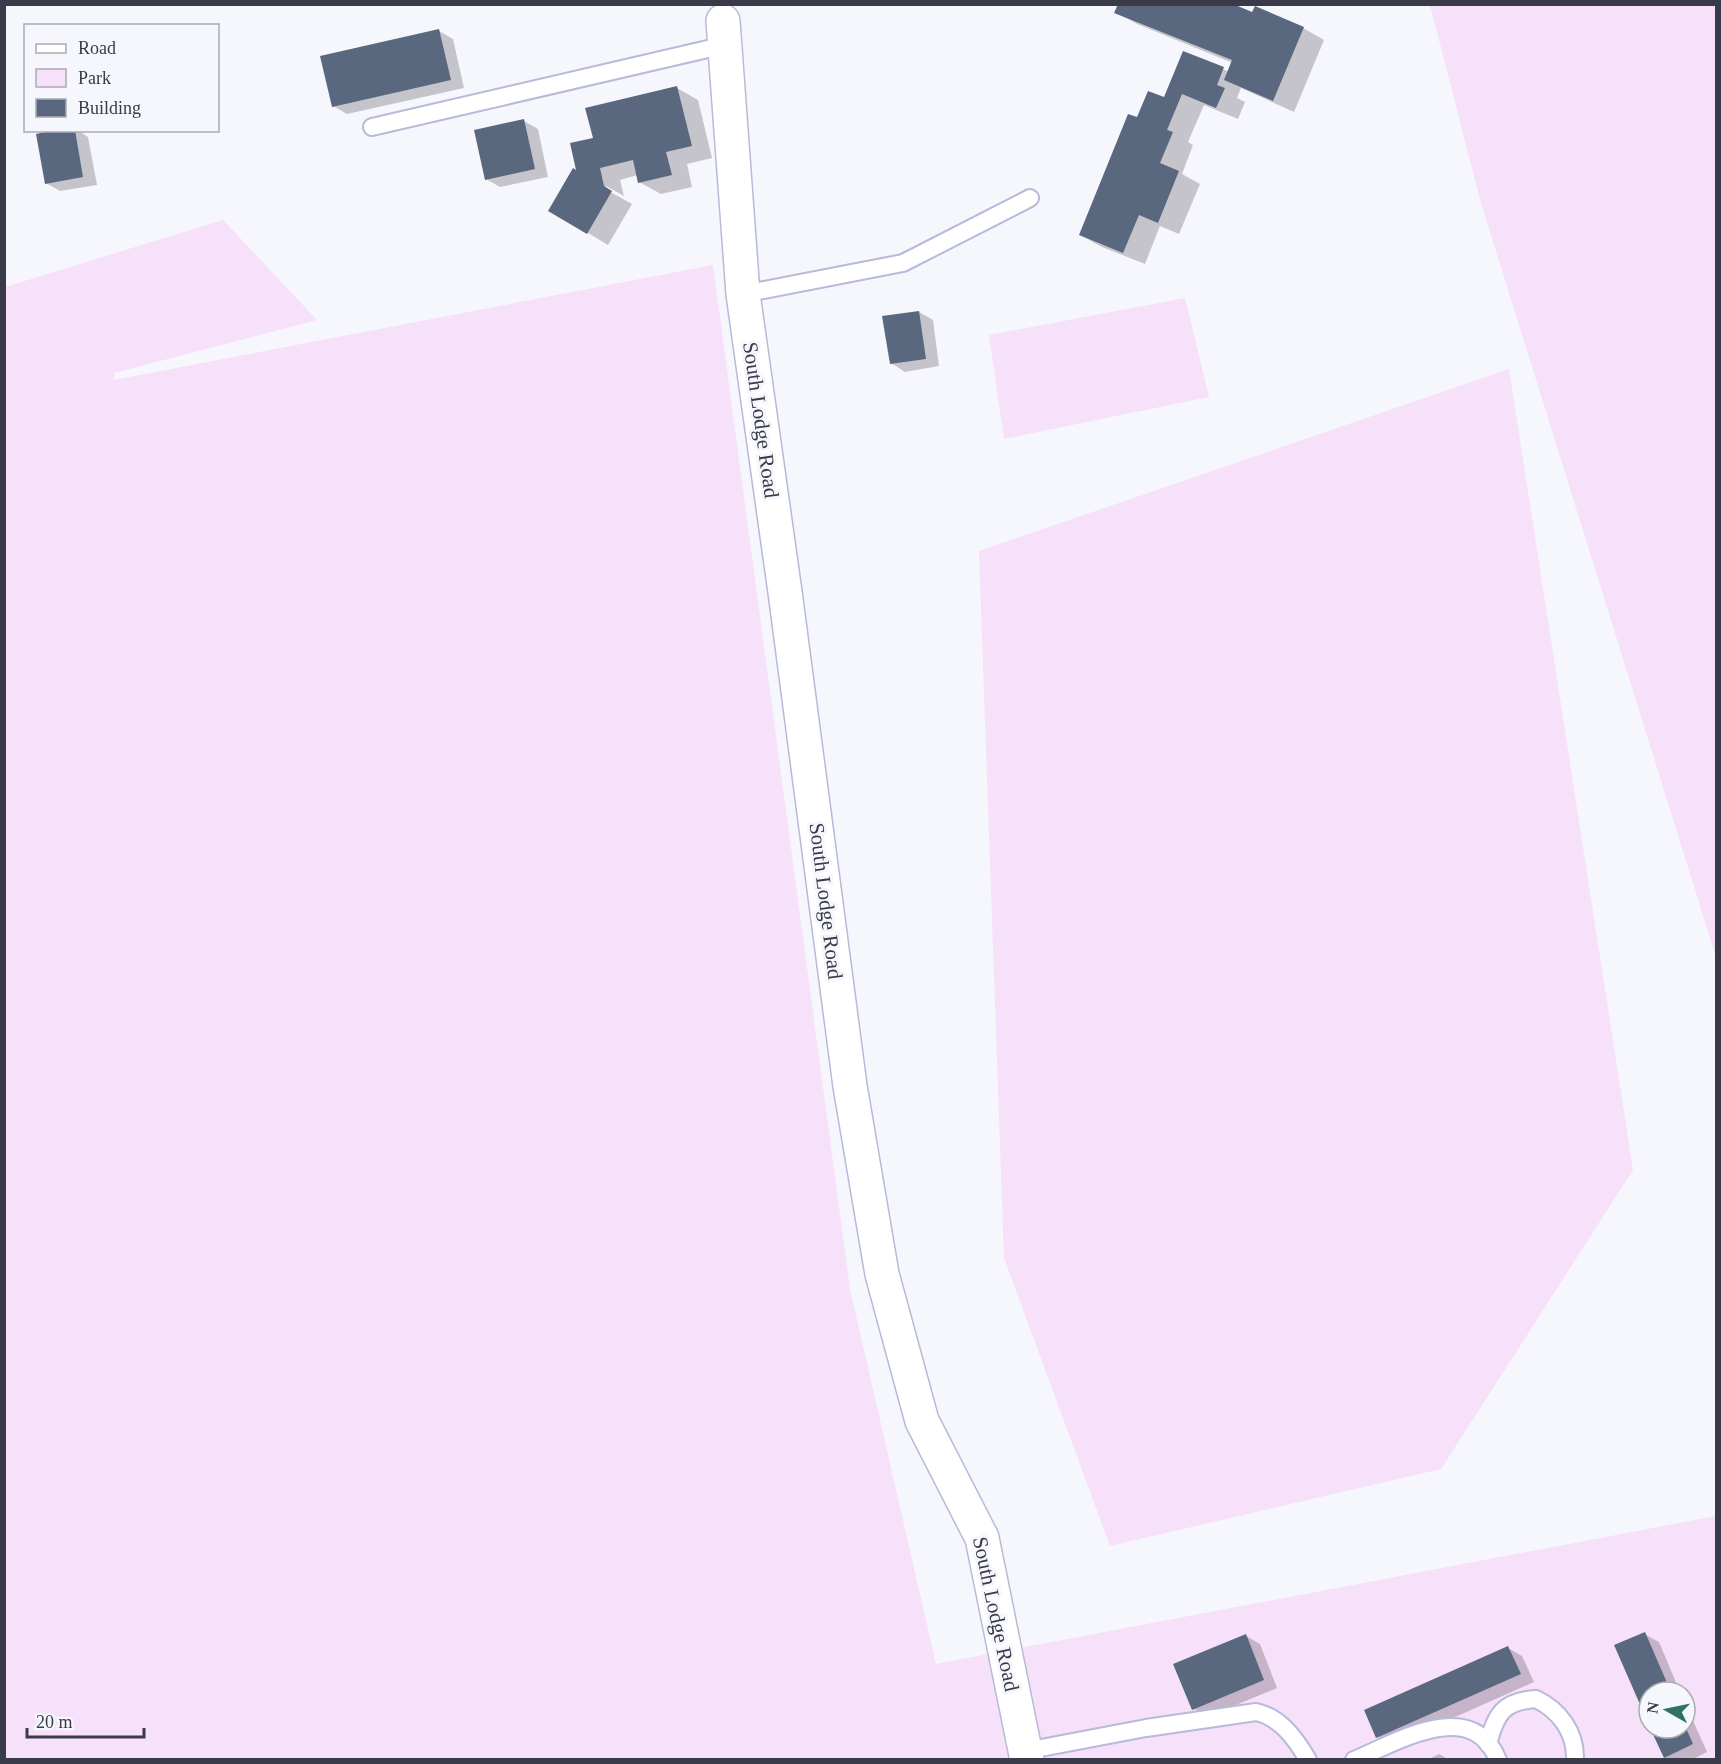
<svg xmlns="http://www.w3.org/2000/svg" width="1721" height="1764" viewBox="0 0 1721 1764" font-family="Georgia,serif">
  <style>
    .green { fill: #f7e0fa; fill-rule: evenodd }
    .shadow { fill: #0003 }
    .building { fill: #59687f }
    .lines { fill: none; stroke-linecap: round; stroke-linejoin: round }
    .lane-casing { stroke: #b7bad9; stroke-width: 20 }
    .street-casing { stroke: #b7bad9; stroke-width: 36 }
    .lane { stroke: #fff; stroke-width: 16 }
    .street { stroke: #fff; stroke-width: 33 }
    .labels { text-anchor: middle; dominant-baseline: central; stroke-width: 6; stroke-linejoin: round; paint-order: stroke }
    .street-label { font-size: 21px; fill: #3a3b48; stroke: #f6f6fd }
  </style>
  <rect width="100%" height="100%" fill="#f6f6fd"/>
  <!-- green -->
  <g class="green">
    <path d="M1430,5H1716V957L1481,203Z"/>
    <path d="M223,220L317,320L114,373V380L713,265L850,1289L936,1664L1716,1516V1759L5,1760V287ZM1649,1692H1685V1728H1649Z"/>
    <path d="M1185,298L1209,397L1004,439L989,335Z"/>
    <path d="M1509,369L1633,1170L1441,1469L1110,1546L1004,1258L979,551Z"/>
  </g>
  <!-- shadow -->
  <g class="shadow">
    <path d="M1116,12L1253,14L1303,28L1324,40L1294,112L1241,88L1237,98L1245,102L1238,119L1204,105L1188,142L1193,145L1182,174L1200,184L1179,234L1160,226L1145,264L1102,247L1080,235L1138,119L1165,99L1223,69L1229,72L1233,63L1137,24Z"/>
    <path d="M439,31L453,39L464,88L347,114L333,106Z"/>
    <path d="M677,88L698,100L712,158L687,164L692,187L661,194L639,182L638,175L620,180L624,196L606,186L605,189L632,204L608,245L550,210L578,172L594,139Z"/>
    <path d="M524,121L538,129L548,177L500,187L486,179Z"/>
    <path d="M63,130H77L88,137L97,185L60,191L46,183Z"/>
    <path d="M919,312L933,320L939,366L905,372L891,363Z"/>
    <path d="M1644,1634L1659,1642L1680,1692H1649V1721Z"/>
    <path d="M1246,1636L1260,1644L1277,1688L1207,1717L1193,1708Z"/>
    <path d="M1508,1648L1522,1656L1534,1682L1392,1745L1378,1737Z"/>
    <path d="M1685,1703L1707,1752L1691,1760H1669L1665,1757L1652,1728H1685Z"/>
    <path d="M1439,1754L1449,1760H1427Z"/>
  </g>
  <!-- building -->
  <g class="building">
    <path d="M1118,4H1233L1252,12L1255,6L1304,27L1273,101L1224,80L1232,60L1114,13Z"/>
    <path d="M439,29L451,80L332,107L320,56Z"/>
    <path d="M1183,51L1224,67L1217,85L1225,88L1216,108L1182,94L1167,130L1173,132L1160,163L1179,171L1158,223L1139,215L1123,253L1079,235L1128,114L1137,117L1148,91L1164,97Z"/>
    <path d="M677,86L692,146L666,152L672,175L638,183L633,160L600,168L604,186L612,191L587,234L548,211L573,168L576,170L570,143L593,138L585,108Z"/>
    <path d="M524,119L535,169L485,180L474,130Z"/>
    <path d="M54,130H75L83,177L45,184L36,134Z"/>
    <path d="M919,311L926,359L890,364L882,316Z"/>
    <path d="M1645,1632L1671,1692H1649V1725L1614,1645Z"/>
    <path d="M1246,1634L1264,1680L1192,1710L1173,1664Z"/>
    <path d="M1508,1646L1521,1674L1376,1738L1364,1710Z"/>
    <path d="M1650,1728H1686L1693,1744L1664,1758Z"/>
  </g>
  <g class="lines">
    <!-- lane casing -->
    <g class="lane-casing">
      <g id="lane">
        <path d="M372,127L725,45"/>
        <path d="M743,294L903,263L1030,198"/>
        <path d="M1488,1744C1496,1714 1503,1701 1536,1699C1559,1710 1576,1732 1575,1760"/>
        <path d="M1025,1751L1146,1728L1256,1712C1280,1717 1296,1739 1308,1760"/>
        <path d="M1354,1760C1397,1742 1472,1696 1498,1760"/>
      </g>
    </g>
    <!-- street casing -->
    <g class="street-casing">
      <path id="street" d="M723,21L743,294L785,592L850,1086L882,1274L922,1421L982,1538L1027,1760"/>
    </g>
    <!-- lane -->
    <use href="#lane" class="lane"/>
    <!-- street -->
    <use href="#street" class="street"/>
  </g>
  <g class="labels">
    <!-- street labels -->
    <g class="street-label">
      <text transform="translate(761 420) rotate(82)">South Lodge Road</text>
      <text transform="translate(826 901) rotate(83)">South Lodge Road</text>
      <text transform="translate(996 1614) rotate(78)">South Lodge Road</text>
    </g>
  </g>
  <!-- border -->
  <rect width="1721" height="1764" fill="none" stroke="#3a3b48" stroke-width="12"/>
  <!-- legend -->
  <rect x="24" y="24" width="195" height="108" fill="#f6f6fd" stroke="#ababb5" stroke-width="1.5"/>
  <rect x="36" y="44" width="30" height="9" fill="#ffffff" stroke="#ababb5" stroke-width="1.5"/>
  <text x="78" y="54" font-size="18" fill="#3a3b48">Road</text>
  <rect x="36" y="69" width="30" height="18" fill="#f7e0fa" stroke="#ababb5" stroke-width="1.5"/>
  <text x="78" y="84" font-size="18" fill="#3a3b48">Park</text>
  <rect x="36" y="99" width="30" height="18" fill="#59687f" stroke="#ababb5" stroke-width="1.5"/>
  <text x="78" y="114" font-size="18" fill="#3a3b48">Building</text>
  <!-- north arrow -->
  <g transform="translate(1667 1710) rotate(279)"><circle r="28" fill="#f6f6fd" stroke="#ababb5" stroke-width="1.5"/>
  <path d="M0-4.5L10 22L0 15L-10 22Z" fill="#2f7264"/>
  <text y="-9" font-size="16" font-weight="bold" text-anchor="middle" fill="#3a3b48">N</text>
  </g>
  <!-- scale -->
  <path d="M27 1728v9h117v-9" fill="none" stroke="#3a3b48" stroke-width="3"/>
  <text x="36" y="1728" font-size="18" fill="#3a3b48" stroke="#f6f6fd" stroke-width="4.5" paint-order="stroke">20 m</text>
</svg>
